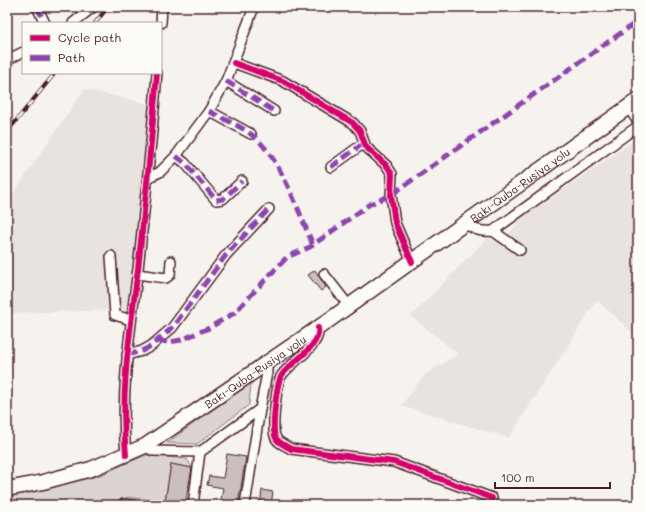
<svg xmlns="http://www.w3.org/2000/svg" width="645" height="512" viewBox="0 0 645 512" font-family="Mali,sans-serif">
  <style>
    .built { fill: #e9e3e0 }
    .green { fill: #dcd4d2; stroke: #937a7e }
    .building { fill: #cbbfbe; stroke: #4a1f2b }
    .lines { fill: none; stroke-linecap: round; stroke-linejoin: round }
    .minor-casing { stroke: #4a1f2b; stroke-width: 12 }
    .highway-casing { stroke: #4a1f2b; stroke-width: 17 }
    .minor { stroke: #fdfcf7; stroke-width: 9 }
    .highway { stroke: #fdfcf7; stroke-width: 14 }
    .rail-casing { stroke: #4a1f2b; stroke-width: 4 }
    .rail { stroke: #fdfcf7; stroke-width: 2.5; stroke-dasharray: 8; stroke-linecap: butt }
    .quiet { stroke: #8e44ad; stroke-width: 5; stroke-dasharray: 10 5; stroke-linecap: butt }
    .cycleway-casing { stroke: #fdfcf7; stroke-width: 8 }
    .cycleway { stroke: #d6006c; stroke-width: 6 }
    .labels { text-anchor: middle; dominant-baseline: central; stroke-width: 3; stroke-linejoin: round; paint-order: stroke }
    .street-label { font-size: 11px; fill: #4a1f2b; stroke: #fdfcf7 }
  </style>
  <rect width="100%" height="100%" fill="#f6f3ef"/>
  <filter id="ink" filterUnits="userSpaceOnUse"><feTurbulence type="fractalNoise" baseFrequency=".025" numOctaves="2"/><feDisplacementMap in="SourceGraphic" scale="8" xChannelSelector="R" yChannelSelector="G"/><feConvolveMatrix kernelMatrix="1 2 1 2 8 2 1 2 1" color-interpolation-filters="sRGB"/></filter>
  <g filter="url(#ink)">
    <!-- built -->
    <g class="built">
      <path d="M84,89L149,104L128,310L7,313V203Z"/>
      <path d="M638,138V338L597,300L509,438L401,406L424,375L458,354L411,316L487,238L501,242L523,217Z"/>
    </g>
    <!-- green -->
    <g class="green">
      <path d="M251,382L249,405L197,444L167,443Z"/>
      <path d="M146,455L187,459L192,468L171,464L165,502L128,497L110,505L7,503V497L100,475Z"/>
    </g>
    <!-- building -->
    <g class="building">
      <path d="M315,270L326,287L321,291L308,275Z"/>
      <path d="M227,454L246,457L238,505H220L223,488L207,485L209,476L223,478Z"/>
      <path d="M171,464L192,468L185,505L165,502Z"/>
      <path d="M262,490L273,492L271,505H260Z"/>
    </g>
    <g class="lines">
      <!-- minor casing -->
      <g class="minor-casing">
        <g id="minor">
          <path d="M37,7L45,23"/>
          <path d="M73,23L93,7"/>
          <path d="M161,23L162,7"/>
          <path d="M7,60L23,52"/>
          <path d="M234,63L283,81L353,123L360,131L366,147L387,166L392,174L391,195L395,223L412,262"/>
          <path d="M226,81L274,111"/>
          <path d="M628,107L638,122"/>
          <path d="M209,111L251,134"/>
          <path d="M176,156L185,163L216,200L223,199L242,181"/>
          <path d="M331,167L364,143"/>
          <path d="M149,177L160,172L176,156L209,111L226,81L254,7"/>
          <path d="M466,224C475,230 481,232 493,231L638,126"/>
          <path d="M493,231L520,250"/>
          <path d="M111,256L115,315L131,320"/>
          <path d="M137,274L166,278L170,275L171,261"/>
          <path d="M324,274L349,306"/>
          <path d="M318,328C322,345 291,362 282,375C276,383 272,427 275,436C277,443 285,445 291,449L394,462L492,498"/>
          <path d="M127,355L142,351L151,346L172,328L226,255L269,209"/>
          <path d="M145,446L153,451L200,452L260,409"/>
          <path d="M126,455C120,393 130,331 138,269C145,204 152,138 157,73"/>
          <path d="M121,505L124,504L133,505"/>
          <path d="M193,505L200,452"/>
          <path d="M245,505L260,409L267,373V364"/>
        </g>
      </g>
      <!-- highway casing -->
      <g class="highway-casing">
        <g id="highway">
          <path id="s1" d="M7,489L43,482L91,469L145,446L318,328L638,100"/>
        </g>
      </g>
      <!-- minor -->
      <use href="#minor" class="minor"/>
      <!-- highway -->
      <use href="#highway" class="highway"/>
      <!-- rail casing -->
      <g class="rail-casing">
        <g id="rail">
          <path d="M95,23L108,7"/>
          <path d="M7,132L55,73"/>
        </g>
      </g>
      <!-- rail -->
      <use href="#rail" class="rail"/>
      <!-- quiet -->
      <g class="quiet">
        <path d="M37,7L45,23"/>
        <path d="M226,81L274,111"/>
        <path d="M209,111C223,119 239,125 252,135C280,156 299,213 313,245"/>
        <path d="M176,156L185,163L216,200L223,199L242,181"/>
        <path d="M331,167L364,143"/>
        <path d="M157,341L170,342L181,340L209,328L234,313L287,257L310,247L370,204L391,195L638,21"/>
        <path d="M127,355L142,351L151,346L172,328L226,255L269,209"/>
      </g>
      <!-- cycleway casing -->
      <g class="cycleway-casing">
        <g id="cycleway">
          <path d="M234,63L283,81L353,123L360,131L366,147L387,166L392,174L391,195L395,223L412,262"/>
          <path d="M318,328C322,345 291,362 282,375C276,383 272,427 275,436C277,443 285,445 291,449L394,462L492,498"/>
          <path d="M126,455C120,393 130,331 138,269C145,204 152,138 157,73"/>
        </g>
      </g>
      <!-- cycleway -->
      <use href="#cycleway" class="cycleway"/>
    </g>
  </g>
  <g class="labels">
    <!-- street labels -->
    <g class="street-label">
      <text stroke="none"><textPath href="#s1" startOffset="602">Bakı-Quba-Rusiya yolu</textPath></text>
      <text stroke="none"><textPath href="#s1" startOffset="278">Bakı-Quba-Rusiya yolu</textPath></text>
    </g>
  </g>
  <!-- margin -->
  <rect width="645" height="512" fill="none" stroke="#fdfcf7" stroke-width="24"/>
  <rect x="12" y="12" width="621" height="488" fill="none" stroke="#4a1f2b" stroke-width="1.5" filter="url(#ink)"/>
  <!-- legend -->
  <rect x="22" y="22" width="140" height="52" fill="#fdfcf7" stroke="#b5a4a5"/>
  <rect x="30" y="35" width="20" height="6" fill="#d6006c" stroke="#b5a4a5"/>
  <text x="58" y="42" font-size="12" fill="#4a1f2b">Cycle path</text>
  <rect x="30" y="55" width="20" height="6" fill="#8e44ad" stroke="#b5a4a5"/>
  <text x="58" y="62" font-size="12" fill="#4a1f2b">Path</text>
  <!-- scale -->
  <path d="M495 482v6h115v-6" fill="none" stroke="#4a1f2b" stroke-width="2"/>
  <text x="501" y="482" font-size="12" fill="#4a1f2b" stroke="#fdfcf7" stroke-width="3" paint-order="stroke">100 m</text>
</svg>
